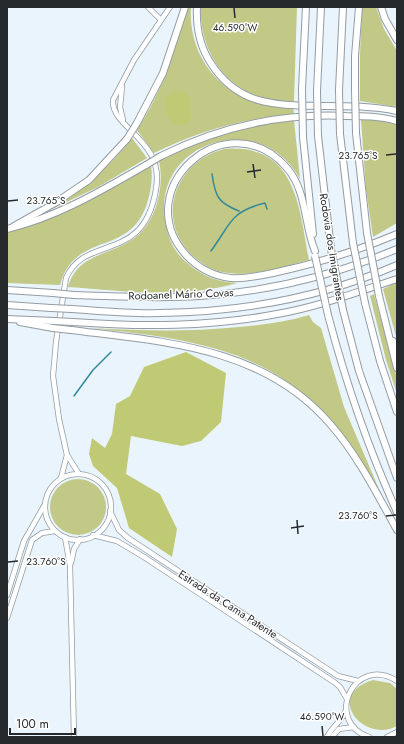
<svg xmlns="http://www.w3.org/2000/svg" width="404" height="744" viewBox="0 0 404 744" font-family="Jost,sans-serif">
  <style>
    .green { fill: #c2c986 }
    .forest { fill: #c0c974 }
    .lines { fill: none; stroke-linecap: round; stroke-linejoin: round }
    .stream { stroke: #33899a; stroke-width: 1.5 }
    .secondary-casing { stroke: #939ca3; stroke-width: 6 }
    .highway-casing { stroke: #939ca3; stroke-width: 8 }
    .secondary { stroke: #fff; stroke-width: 4.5 }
    .highway { stroke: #fff; stroke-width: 6 }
    .highway-bridge-casing { stroke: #939ca3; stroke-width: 8; stroke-linecap: butt }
    .highway-bridge { stroke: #fff; stroke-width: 6 }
    .ticks { fill: none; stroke: #262a2d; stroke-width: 1.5 }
    .labels { text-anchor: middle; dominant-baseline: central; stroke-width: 3; stroke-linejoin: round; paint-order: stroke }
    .street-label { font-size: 11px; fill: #262a2d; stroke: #fff }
    .ticks-label { font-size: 10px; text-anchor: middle; fill: #262a2d; stroke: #fff; stroke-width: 3; stroke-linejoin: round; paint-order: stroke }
  </style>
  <rect width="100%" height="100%" fill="#eaf4fc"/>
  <!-- green -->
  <g class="green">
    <path d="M187,7H191C187,66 235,111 293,107L294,114C244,118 199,131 154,153L137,130L150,108L167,73Z"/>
    <path d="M201,7H297L294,101C284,101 273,101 263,98C223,87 199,48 201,7Z"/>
    <path d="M362,7H376L384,29L397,51V107L360,101V54Z"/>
    <path d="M369,119L397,124V223L373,237L366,189L361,120Z"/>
    <path d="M294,120L300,179C260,107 153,142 165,219C167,232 170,244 179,255C195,273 214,282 237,283C183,299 123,291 68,287C82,239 139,265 157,203C161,189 162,175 159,161C202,139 246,125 294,120Z"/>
    <path d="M132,138L147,158L98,187L46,212C80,194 108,169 132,138Z"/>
    <path d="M224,149C296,143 299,206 309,260C282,267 250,278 222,272C211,270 201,263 193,256C154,220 175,161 224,149Z"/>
    <path d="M151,166C153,178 151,189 148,200C132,259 75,229 60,285L7,283V233L85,203Z"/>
    <path d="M397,282V340L383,289Z"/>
    <path d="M374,294L397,378V394L386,360L370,296Z"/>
    <path d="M309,315L313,322L321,328L344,407L384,501C368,480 353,458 338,437C330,426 323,414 314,405C258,345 169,337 92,328C142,331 189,332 239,327C262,325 286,322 309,315Z"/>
    <circle cx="78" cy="507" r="28"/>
    <path d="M373,680L390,683L397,689V726C364,744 323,695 373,680Z"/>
  </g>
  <!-- forest -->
  <g class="forest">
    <path d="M181,91L185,92L190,100L191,118C189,122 186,124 181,125C168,126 164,108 165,98L173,92Z"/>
    <path d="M186,352L226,373L221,422L201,441L182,446L131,436L126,474L160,494L177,529L172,557L129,528L117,488L93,466L89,454L92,438L105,448L112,434L116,404L130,396L144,367Z"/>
  </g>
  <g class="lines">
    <!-- stream -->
    <g class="stream">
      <path d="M212,174C215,196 218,203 239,211"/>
      <path d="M211,251C231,224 229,212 265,203L267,209"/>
      <path d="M74,396L93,370L111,352"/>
    </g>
    <!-- secondary casing -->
    <g class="secondary-casing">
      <g id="secondary">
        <path d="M148,7L161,20"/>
        <path d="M122,86L120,107L123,120"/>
        <path d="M67,455L79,474"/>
        <circle cx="78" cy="507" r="33"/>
        <path d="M61,478L67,455L59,419L53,376L56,342L66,278C86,233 144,265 156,189C165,139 111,129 113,100L134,60L170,7"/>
        <path d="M110,511L119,530L128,538L338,676L358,681"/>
        <path d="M93,535L117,541L144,557L334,682L340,687L347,699"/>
        <path d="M65,537L70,566L74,737"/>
        <path d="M71,563L74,549L80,539"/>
        <path d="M7,595L24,541L44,506"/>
        <path d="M7,618L32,540L42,533L55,531"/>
        <path d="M327,737C332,727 342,721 346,710"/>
        <path d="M332,737L339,729L354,727"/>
        <path d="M369,737C323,721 354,654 397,681"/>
        <path d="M387,737L397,732"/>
      </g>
    </g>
    <!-- highway casing -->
    <g class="highway-casing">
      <g id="highway">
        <path d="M197,7C196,28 200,48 212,65C240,107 278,105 324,106C348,106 373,106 397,111"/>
        <path d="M381,7L385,19L397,40"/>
        <path d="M302,89L306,7"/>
        <path d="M339,90L343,7"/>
        <path d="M355,90V56L359,7"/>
        <path d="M317,91L321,7"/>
        <path d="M137,123L163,73L185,7"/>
        <path d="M356,133L367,233"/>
        <path d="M340,134L353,243"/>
        <path d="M318,136L331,249"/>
        <path d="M303,137L313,234"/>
        <path d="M161,156C219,127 281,113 346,116C363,116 380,116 397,121"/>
        <path d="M14,226L55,203L89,180L127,139"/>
        <path d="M7,229C57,217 101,191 146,165"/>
        <path d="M315,251C304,225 307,191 287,168C227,99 127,189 186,255C198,268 213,276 231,278C244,279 259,276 273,273C315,264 357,251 397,234"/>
        <path d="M7,290L53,293"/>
        <path d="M74,295C115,296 157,299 199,296C266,292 335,275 397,249"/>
        <path d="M379,296L397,368"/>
        <path d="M365,303L380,361L397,412"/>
        <path d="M7,305L51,308"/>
        <path d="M72,309C101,311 131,314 160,313C240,312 323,297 397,265"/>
        <path d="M343,310L359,371L397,478"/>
        <path d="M328,315C346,383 368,448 397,512"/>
        <path d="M7,319L54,321"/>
        <path d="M20,322L53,328"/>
        <path d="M73,322C142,327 209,327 277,314C318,307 357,292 397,279"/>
        <path d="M71,330C166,342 265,347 331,425C358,456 377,494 397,530"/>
        <path d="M393,341L397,350"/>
      </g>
    </g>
    <!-- secondary -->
    <use href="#secondary" class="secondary"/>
    <!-- highway -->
    <use href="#highway" class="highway"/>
    <!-- highway-bridge casing -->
    <g class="highway-bridge-casing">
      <g id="highway-bridge">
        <path d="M302,89L303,137"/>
        <path d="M339,90L340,134"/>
        <path d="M355,90L356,133"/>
        <path d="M317,91L318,136"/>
        <path d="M127,139L137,123"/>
        <path d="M146,165L161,156"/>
        <path d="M367,233L379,296"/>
        <path d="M353,243L365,303"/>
        <path d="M331,249L343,310"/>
        <path d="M315,256L328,315"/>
        <path d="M53,293L74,295"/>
        <path d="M51,308L72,309"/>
        <path d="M54,321L73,322"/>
        <path d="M53,328L71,330"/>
      </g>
    </g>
    <!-- highway-bridge -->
    <use href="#highway-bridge" class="highway-bridge"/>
  </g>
  <!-- ticks -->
  <path class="ticks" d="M234,8L235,18M386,155L396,154M253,164L255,178M247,172L261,170M8,201L18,200M386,516L396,515M297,520L298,534M291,528L304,526M8,562L18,561M322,726L323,736"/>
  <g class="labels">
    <!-- street labels -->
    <g class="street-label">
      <text transform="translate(332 247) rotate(81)">Rodovia dos Imigrantes</text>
      <text transform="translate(181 294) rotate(-2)">Rodoanel Mário Covas</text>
      <text transform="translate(228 604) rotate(33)">Estrada da Cama Patente</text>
    </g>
  </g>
  <g class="ticks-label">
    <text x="235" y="31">46.590°W</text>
    <text x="358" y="159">23.765°S</text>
    <text x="46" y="204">23.765°S</text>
    <text x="358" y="519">23.760°S</text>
    <text x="46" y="565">23.760°S</text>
    <text x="322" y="720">46.590°W</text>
  </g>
  <!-- border -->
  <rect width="404" height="744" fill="none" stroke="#262a2d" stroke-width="16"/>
  <!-- scale -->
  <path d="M10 728v6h65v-6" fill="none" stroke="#262a2d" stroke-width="2"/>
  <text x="16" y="728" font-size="12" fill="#262a2d" stroke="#ffffff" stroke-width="3" paint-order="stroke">100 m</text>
</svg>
